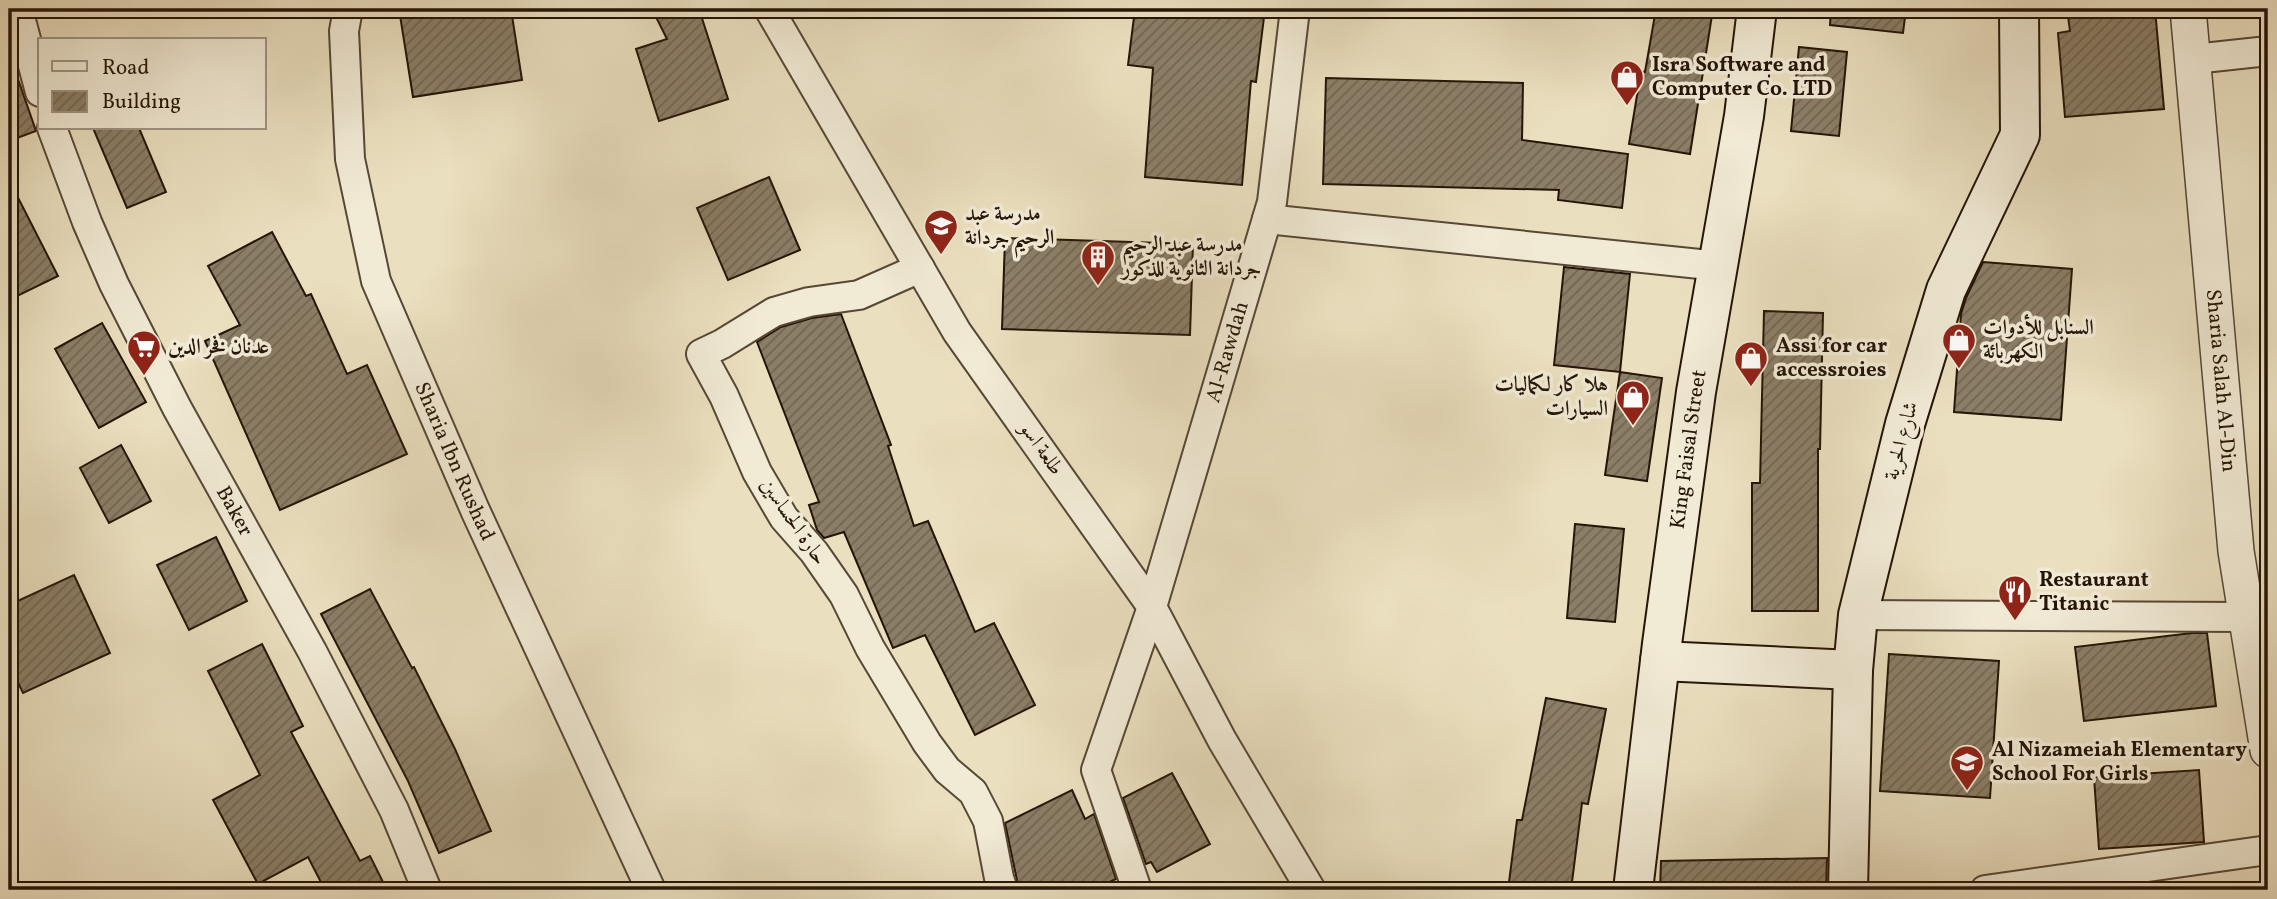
<svg xmlns="http://www.w3.org/2000/svg" width="2277" height="899" viewBox="0 0 2277 899" font-family="Vollkorn,Amiri,serif">
  <style>
    .building { fill: url(#building-hatch); stroke: #251507; stroke-width: 2 }
    .lines { fill: none; stroke-linecap: round; stroke-linejoin: round }
    .minor-casing { stroke: #564835; stroke-width: 32 }
    .tertiary-casing { stroke: #564835; stroke-width: 38 }
    .secondary-casing { stroke: #251507; stroke-width: 42 }
    .minor { stroke: #f1ead5; stroke-width: 28 }
    .tertiary { stroke: #f1ead5; stroke-width: 35 }
    .secondary { stroke: #f1ead5; stroke-width: 38 }
    .labels { text-anchor: middle; dominant-baseline: central; stroke-width: 7; stroke-linejoin: round; paint-order: stroke }
    .poi-label { font-size: 21px; font-weight: bold; fill: #251507; stroke: #f1ead5; text-anchor: start }
    .street-label { font-size: 21px; fill: #251507; stroke: #f1ead5 }
  </style>
  <defs>
    <pattern id="building-hatch" width="6" height="6" patternUnits="userSpaceOnUse" patternTransform="scale(1.75)"><rect width="6" height="6" fill="#8b7e67"/><path d="M-1 1l2-2M0 6l6-6M5 7l2-2" fill="none" stroke="#716653"/></pattern>
  </defs>
  <rect width="100%" height="100%" fill="#eadfbf"/>
  <filter id="stains"><feTurbulence type="fractalNoise" baseFrequency=".00286" numOctaves="4"/><feColorMatrix values="0 0 0 0 .2 0 0 0 0 .09 0 0 0 0 .02 0 0 0 .5 -.17"/></filter>
  <radialGradient id="worn" r=".72"><stop offset=".6" stop-color="#630" stop-opacity="0"/><stop offset="1" stop-color="#630" stop-opacity=".3"/></radialGradient>
  <!-- building -->
  <g class="building">
    <path d="M399,9H511L522,80L413,97Z"/>
    <path d="M652,9H699L728,99L659,121L636,49L667,39Z"/>
    <path d="M1135,9H1265L1256,82L1251,81L1242,185L1145,177L1153,68L1128,65Z"/>
    <path d="M1656,9H1713L1690,154L1629,144L1641,71L1645,72Z"/>
    <path d="M1831,9H1906L1903,33L1830,25Z"/>
    <path d="M2067,9H2155L2164,109L2065,117L2058,33L2070,31Z"/>
    <path d="M1799,47L1847,52L1839,136L1791,131Z"/>
    <path d="M11,59L36,131L9,141V60Z"/>
    <path d="M1326,78L1523,83L1522,140L1628,154L1622,208L1558,200L1559,190L1323,184Z"/>
    <path d="M93,128H139L166,192L127,208Z"/>
    <path d="M769,177L800,250L728,280L697,208Z"/>
    <path d="M9,180L58,276L9,300Z"/>
    <path d="M272,232L306,296L311,294L347,374L367,365L407,454L280,510L205,341L240,325L208,266Z"/>
    <path d="M1005,238L1193,244L1190,335L1002,329Z"/>
    <path d="M1983,262L2072,269L2061,420L1954,412L1961,314L1966,298Z"/>
    <path d="M1564,267L1630,274L1620,372L1554,365Z"/>
    <path d="M1764,311L1823,313L1820,449H1818V611H1752V483H1760Z"/>
    <path d="M841,314L891,445L888,446L914,526L928,521L975,632L994,623L1035,705L975,735L925,635L893,648L844,532L824,538L817,530L809,505L819,502L757,342L781,327L812,318Z"/>
    <path d="M102,323L146,402L99,428L55,349Z"/>
    <path d="M1620,372L1662,378L1647,481L1605,475Z"/>
    <path d="M121,445L151,501L109,523L80,468Z"/>
    <path d="M1575,524L1624,529L1615,622L1567,618Z"/>
    <path d="M216,537L247,601L189,630L157,565Z"/>
    <path d="M74,575L110,653L23,693L9,664V605Z"/>
    <path d="M370,589L412,668L414,667L455,749L491,831L439,853L408,781L321,614Z"/>
    <path d="M2192,633H2207L2216,706L2084,721L2075,647Z"/>
    <path d="M262,644L303,726L291,732L360,861L370,856L387,890H325L308,857L258,884L213,800L260,775L208,671Z"/>
    <path d="M1889,654L1999,661L1990,798L1880,791Z"/>
    <path d="M1546,698L1606,709L1588,804L1582,803L1571,890H1508L1517,820H1522Z"/>
    <path d="M2199,770L2204,842L2099,849L2094,777Z"/>
    <path d="M1172,773L1210,844L1157,872L1151,862L1146,864L1123,798Z"/>
    <path d="M1072,790L1085,819L1094,814L1116,879L1093,890H1019L1005,823Z"/>
    <path d="M1827,858L1826,890H1660L1661,861Z"/>
  </g>
  <g class="lines">
    <!-- minor casing -->
    <g class="minor-casing">
      <g id="minor">
        <path d="M18,9L40,92"/>
        <path id="s1" d="M348,9L344,31L350,159L376,281L475,510L651,890"/>
        <path d="M769,9L957,332L1152,607L1222,740L1311,890"/>
        <path d="M2194,59L2268,51"/>
        <path id="s2" d="M52,128L87,222L114,284L177,408L312,651L394,810L427,890"/>
        <path d="M1267,219L1719,266"/>
        <path d="M920,268L859,295L809,302L774,312L722,344L701,354L724,396L757,472L784,518L814,552L844,595L870,648L927,743L947,770L973,792L988,821L999,878L1003,890"/>
        <path d="M1858,615L2247,617L2268,614"/>
        <path id="s3" d="M1137,890L1096,770L1152,607L1272,202L1295,9"/>
        <path d="M1985,890L2268,850"/>
      </g>
    </g>
    <!-- tertiary casing -->
    <g class="tertiary-casing">
      <g id="tertiary">
        <path id="s4" d="M2188,9L2236,551L2268,750"/>
      </g>
    </g>
    <!-- secondary casing -->
    <g class="secondary-casing">
      <g id="secondary">
        <path d="M1660,661L1853,670"/>
        <path id="s5" d="M1633,890L1662,644L1696,392L1744,116L1757,9"/>
        <path d="M1848,890L1853,670L1858,615L1905,424L1946,290L2020,135L2019,9"/>
      </g>
    </g>
    <!-- minor -->
    <use href="#minor" class="minor"/>
    <!-- tertiary -->
    <use href="#tertiary" class="tertiary"/>
    <!-- secondary -->
    <use href="#secondary" class="secondary"/>
  </g>
  <!-- icons -->
  <defs>
    <g id="shop-pin" transform="scale(1.75)"><path d="M0 17L-7.5 6A9.5 9.5 0 1 1 7.5 6Z" fill="#8f2418" stroke="#f1ead5"/><path d="M-5-2.5h2.3a2.7 3.5 0 0 1 5.4 0H5L5.5 6h-11ZM-1.5-2.5h3a1.5 2.3 0 0 0-3 0Z" fill="#fff"/></g>
    <g id="school-pin" transform="scale(1.75)"><path d="M0 17L-7.5 6A9.5 9.5 0 1 1 7.5 6Z" fill="#8f2418" stroke="#f1ead5"/><path d="M0-5L7-2L0 1L-7-2ZM-4 1L0 2.5L4 1V4Q0 6-4 4Z" fill="#fff"/></g>
    <g id="building-pin" transform="scale(1.75)"><path d="M0 17L-7.5 6A9.5 9.5 0 1 1 7.5 6Z" fill="#8f2418" stroke="#f1ead5"/><path d="M-4-6H4V6H1V3H-1V6H-4ZM-2.5-4.3h1.7v1.8h-1.7ZM.8-4.3h1.7v1.8H.8ZM-2.5-1h1.7V.8h-1.7ZM.8-1h1.7V.8H.8Z" fill="#fff"/></g>
    <g id="supermarket-pin" transform="scale(1.75)"><path d="M0 17L-7.5 6A9.5 9.5 0 1 1 7.5 6Z" fill="#8f2418" stroke="#f1ead5"/><path d="M-6-5.5h2.5l.6 2H6L4.5 2H-2.5L-4.4-4H-6ZM-1.5 3.2a1.3 1.3 0 1 0 .1 0ZM3 3.2a1.3 1.3 0 1 0 .1 0Z" fill="#fff"/></g>
    <g id="restaurant-pin" transform="scale(1.75)"><path d="M0 17L-7.5 6A9.5 9.5 0 1 1 7.5 6Z" fill="#8f2418" stroke="#f1ead5"/><path d="M-5-6h1v4h1v-4h1v4h1v-4h1v5L-1.5 .5V6h-2V.5L-5-1ZM5-6V6H3V1.5H1.5Q1.5-4 5-6Z" fill="#fff"/></g>
  </defs>
  <g fill-rule="evenodd">
    <use href="#shop-pin" x="1627" y="77"/>
    <use href="#school-pin" x="941" y="226"/>
    <use href="#building-pin" x="1098" y="257"/>
    <use href="#shop-pin" x="1959" y="340"/>
    <use href="#supermarket-pin" x="144" y="347"/>
    <use href="#shop-pin" x="1751" y="358"/>
    <use href="#shop-pin" x="1633" y="397"/>
    <use href="#restaurant-pin" x="2015" y="592"/>
    <use href="#school-pin" x="1967" y="762"/>
  </g>
  <g class="labels">
    <!-- poi labels -->
    <g class="poi-label">
      <text x="1652" y="65">Isra Software and<tspan x="1652" dy="24">Computer Co. LTD</tspan></text>
      <text x="965" y="214">مدرسة عبد<tspan x="965" dy="24">الرحيم جردانة</tspan></text>
      <text x="1122" y="245">مدرسة عبد الرحيم<tspan x="1122" dy="24">جردانة الثانوية للذكور</tspan></text>
      <text x="1983" y="328">السنابل للأدوات<tspan x="1983" dy="24">الكهربائة</tspan></text>
      <text x="1776" y="346">Assi for car<tspan x="1776" dy="24">accessroies</tspan></text>
      <text x="168" y="347">عدنان فخر الدين</text>
      <text x="1608" y="385" text-anchor="end">هلا كار لكماليات<tspan x="1608" dy="24">السيارات</tspan></text>
      <text x="2039" y="580">Restaurant<tspan x="2039" dy="24">Titanic</tspan></text>
      <text x="1992" y="750">Al Nizameiah Elementary<tspan x="1992" dy="24">School For Girls</tspan></text>
    </g>
    <!-- street labels -->
    <g class="street-label">
      <text stroke="none"><textPath href="#s3" startOffset="565">Al-Rawdah</textPath></text>
      <text stroke="none"><textPath href="#s4" startOffset="373">Sharia Salah Al-Din</textPath></text>
      <text transform="translate(1902 441) rotate(-75)">شارع الحرية</text>
      <text transform="translate(1041 449) rotate(55)">طلعة اسو</text>
      <text stroke="none"><textPath href="#s5" startOffset="444">King Faisal Street</textPath></text>
      <text stroke="none"><textPath href="#s1" startOffset="472">Sharia Ibn Rushad</textPath></text>
      <text stroke="none"><textPath href="#s2" startOffset="425">Baker</textPath></text>
      <text transform="translate(793 522) rotate(55)">حارة الحساسين</text>
    </g>
  </g>
  <!-- margin -->
  <rect width="2277" height="899" fill="none" stroke="#eadfbf" stroke-width="35"/>
  <rect x="10" y="10" width="2256" height="878" fill="none" stroke="#251507" stroke-width="3.5"/>
  <rect x="18" y="18" width="2242" height="864" fill="none" stroke="#251507" stroke-width="2"/>
  <!-- legend -->
  <rect x="38" y="38" width="228" height="91" fill="#f1ead5" stroke="#9f9583" stroke-width="2"/>
  <rect x="52" y="61" width="35" height="10" fill="#f1ead5" stroke="#9f9583" stroke-width="2"/>
  <text x="102" y="74" font-size="21" fill="#251507">Road</text>
  <rect x="52" y="91" width="35" height="21" fill="url(#building-hatch)" stroke="#9f9583" stroke-width="2"/>
  <text x="102" y="108" font-size="21" fill="#251507">Building</text>
  <rect width="100%" height="100%" filter="url(#stains)"/>
  <rect width="100%" height="100%" fill="url(#worn)"/>
</svg>
